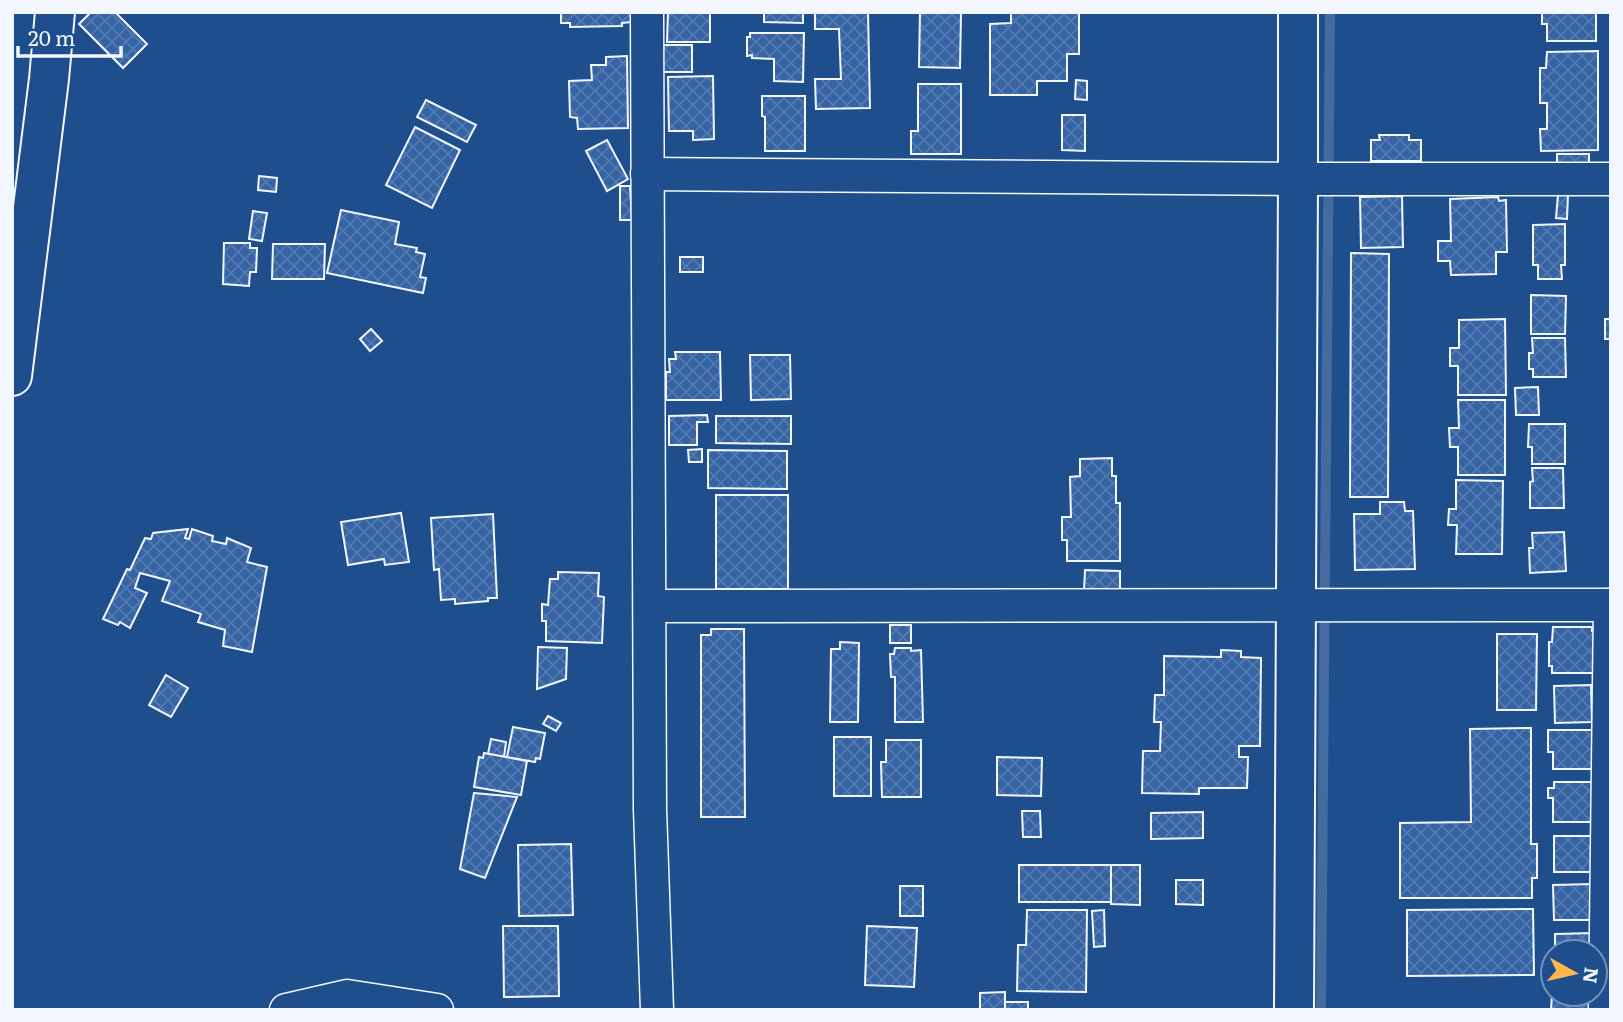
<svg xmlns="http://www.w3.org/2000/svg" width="1623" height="1022" viewBox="0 0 1623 1022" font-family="Literata,serif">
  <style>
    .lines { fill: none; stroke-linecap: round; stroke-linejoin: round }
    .stream { stroke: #446ba0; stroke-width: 10 }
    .building { fill: url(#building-cross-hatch); stroke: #f2f6ff; stroke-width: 2 }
    .street-casing { stroke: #f2f6ff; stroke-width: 35 }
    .secondary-casing { stroke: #f2f6ff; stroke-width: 42 }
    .street { stroke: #1f4e8c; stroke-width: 32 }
    .secondary { stroke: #1f4e8c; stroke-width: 38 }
  </style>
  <defs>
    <pattern id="building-cross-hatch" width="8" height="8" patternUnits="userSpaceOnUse" patternTransform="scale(1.75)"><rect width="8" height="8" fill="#3563a3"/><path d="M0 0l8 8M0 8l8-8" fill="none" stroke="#537ab1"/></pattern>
  </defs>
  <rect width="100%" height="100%" fill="#1f4e8c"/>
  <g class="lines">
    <!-- stream -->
    <path class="stream" d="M1321,1010L1330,12"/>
  </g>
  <!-- building -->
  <g class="building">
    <path d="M91,12H115L147,44L123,68L79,24Z"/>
    <path d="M561,12H631V22L622,23V26L570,27V23H561Z"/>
    <path d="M668,12H710V42H667Z"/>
    <path d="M764,12H803V23L764,22Z"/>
    <path d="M815,12H868L870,108L816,109L815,79H841L839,29H815Z"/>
    <path d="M920,12H961L960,68L919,67Z"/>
    <path d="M1011,12H1079V54H1067V81H1037V95H990V24L1011,23Z"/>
    <path d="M1542,12H1596V41H1547V24H1542Z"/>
    <path d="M750,33H804L803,82L774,81V59L752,58V55L747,56V37H750Z"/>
    <rect x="663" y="45" width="29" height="27"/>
    <path d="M1598,51V150L1541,151L1540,129H1547V103H1540V68H1546L1547,52Z"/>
    <path d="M627,56L628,128L578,129L577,118L570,117L569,81L592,80L591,65H606V57Z"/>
    <path d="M713,76L714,139L693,140V131H669L668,77Z"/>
    <path d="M1076,80L1087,81V100L1075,99Z"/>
    <path d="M918,84H961V154H911V131H918Z"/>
    <path d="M762,96H805V151H765V117L762,116Z"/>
    <path d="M426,100L476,125L467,142L417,117Z"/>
    <path d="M1062,115H1085V151L1062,150Z"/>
    <path d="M415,127L460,150L432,208L386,185Z"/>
    <path d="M1379,135H1409V140H1421V161H1371V140H1380Z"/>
    <path d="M607,140L628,179L607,191L586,151Z"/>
    <rect x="1557" y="154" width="32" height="11"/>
    <path d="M259,176L277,178L276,192L258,190Z"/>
    <path d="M620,186H630L632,220H620Z"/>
    <path d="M1558,195H1568L1567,219L1556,218Z"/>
    <path d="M1402,196L1403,247L1361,248L1360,197Z"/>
    <path d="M1498,197L1499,201L1506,200L1507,252H1496V274L1451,275L1450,261H1438V241H1451L1450,199Z"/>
    <path d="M341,210L399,222L395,244L417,248L416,252L425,254L420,277L426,278L423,293L327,273Z"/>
    <path d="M253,211L267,213L262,241L249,239Z"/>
    <path d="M1565,224V265H1561L1562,279H1538V265H1533V225Z"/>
    <path d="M224,243H250V248H257L256,272H250L249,286L223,284Z"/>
    <path d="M273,244H325L324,279H272Z"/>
    <path d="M1351,253L1389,254L1388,497H1350Z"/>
    <rect x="680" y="257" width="23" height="15"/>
    <path d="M1531,295L1566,296L1565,334H1531Z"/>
    <path d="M1505,319L1506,395H1458V366H1450V348H1459V320Z"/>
    <rect x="1605" y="319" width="6" height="20"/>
    <path d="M371,329L382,341L370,351L360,339Z"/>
    <path d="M1532,338H1565L1566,377H1533V369H1529V353H1533Z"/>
    <path d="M675,352H720L721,400H666V372H670L669,359H676Z"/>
    <path d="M750,355H790L791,399L751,400Z"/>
    <path d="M1538,387L1539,415H1516L1515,388Z"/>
    <path d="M1458,400H1505V475H1458V447H1450L1449,428H1459Z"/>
    <path d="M707,415L708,422H697V445H669V416Z"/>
    <path d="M716,416H791V444L716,443Z"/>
    <path d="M1529,424H1565V464H1532V447H1528Z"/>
    <path d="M702,449V462H689L688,450Z"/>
    <path d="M708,450L787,451V489L708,488Z"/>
    <path d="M1112,458V476H1116V503H1120V561H1067V540H1062V517H1071L1070,477L1080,476V459Z"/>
    <path d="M1532,468H1563L1564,508H1530V482L1533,481Z"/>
    <path d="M1456,480L1503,481L1502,554H1456L1457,525H1448L1449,509H1456Z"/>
    <rect x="716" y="495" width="72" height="94"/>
    <path d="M1380,502H1404L1405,511H1413L1415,569L1355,570L1354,514H1380Z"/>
    <path d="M401,513L409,562L385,565L384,559L348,565L341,522Z"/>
    <path d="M493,514L497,598H488V601L455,604V599L441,600L439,569L434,570L431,518Z"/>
    <path d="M188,529L185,538L189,539L192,529L213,536L212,541L226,544L227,538L251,548L247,562L267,567L252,652L223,646L225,630L198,622L201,614L162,601L170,581L140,573L135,588L147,593L130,628L120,622L118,625L103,619L127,569L130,570L145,538L151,539L153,533Z"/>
    <path d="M1564,532L1566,571L1530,573L1529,548H1533L1532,533Z"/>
    <path d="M1085,570L1120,571V592L1084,591Z"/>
    <path d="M558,572L599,573L598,596L604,597L602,643L546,641V621H542V604L548,605L550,579H558Z"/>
    <rect x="890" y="625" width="21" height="18"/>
    <path d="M1553,627H1592V631H1595V673H1552V666H1549V642H1552Z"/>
    <path d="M711,629H744L745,817H701V635H711Z"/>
    <path d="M1497,634H1537L1536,710H1497Z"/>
    <path d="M840,642L859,643L858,722H830L831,649H840Z"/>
    <path d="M538,647L567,648L566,679L537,689Z"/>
    <path d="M895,648H911V651L921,650L923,722H895V677H891L890,654H894Z"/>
    <path d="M1221,650L1241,651V657L1261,658L1260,746H1239V757H1248L1247,788H1199V794L1142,793L1143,751H1160L1161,722H1154L1155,695H1164V656L1221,657Z"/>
    <path d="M166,675L188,688L171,717L149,705Z"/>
    <path d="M1591,685L1592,722L1555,723L1554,686Z"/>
    <path d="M548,716L561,723L556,731L543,724Z"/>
    <path d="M513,727L545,733L540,759L536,758L535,762L507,757Z"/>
    <path d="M1531,728V844H1537V878H1532V898H1400V823L1471,822L1470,729Z"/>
    <path d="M1548,730H1593V769H1553V752H1548Z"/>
    <rect x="834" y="737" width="37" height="59"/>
    <path d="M491,739L506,742L504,757L488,754Z"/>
    <path d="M886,740H921V797H882L881,762H886Z"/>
    <path d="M484,753L527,761L521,795L474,787L479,757L483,758Z"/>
    <path d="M997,757L1042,758L1041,796L997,795Z"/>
    <path d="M1554,782H1592L1593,822H1553V798H1548V788H1554Z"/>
    <path d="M474,793L517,797L485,878L460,869Z"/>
    <path d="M1022,811H1040L1041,837H1023Z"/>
    <path d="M1203,812V838L1151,839V813Z"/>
    <rect x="1554" y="836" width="38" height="36"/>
    <path d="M571,844L573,915L519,916L518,845Z"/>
    <rect x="1019" y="865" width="92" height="37"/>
    <path d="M1111,865H1140V905L1111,904Z"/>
    <path d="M1176,880H1203V905L1176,904Z"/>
    <path d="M1592,884L1593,920H1554L1553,885Z"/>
    <rect x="900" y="886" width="23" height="30"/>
    <path d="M1533,909L1534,975L1407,976V910Z"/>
    <path d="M1027,910H1087L1086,992L1017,991L1018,945H1026Z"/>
    <path d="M1104,910L1105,946L1094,947L1092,911Z"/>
    <path d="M503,926H558L559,996L504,997Z"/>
    <path d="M867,926L917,928L914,987L865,985Z"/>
    <path d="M1594,933V952H1555V934Z"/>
    <path d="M1553,980V994H1595L1597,1010H1551Z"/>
    <path d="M1005,992V1010H980V993Z"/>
    <rect x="1005" y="1002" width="23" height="8"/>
  </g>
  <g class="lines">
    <!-- street casing -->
    <g class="street-casing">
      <g id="street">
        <path d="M647,12L650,809L657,1010"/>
        <path d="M647,174L1298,179H1611"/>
        <path d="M650,606L1611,605"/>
        <path d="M286,1010L347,996L437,1010"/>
        <path d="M1605,1010L1610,605"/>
      </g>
    </g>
    <!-- secondary casing -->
    <g class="secondary-casing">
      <g id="secondary">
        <path d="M12,376L49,79L55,12"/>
        <path d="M1294,1010L1298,179V12"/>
      </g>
    </g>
    <!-- street -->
    <use href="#street" class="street"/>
    <!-- secondary -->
    <use href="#secondary" class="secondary"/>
  </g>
  <!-- border -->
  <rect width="1623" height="1022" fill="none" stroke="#f2f6ff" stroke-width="28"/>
  <!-- north arrow -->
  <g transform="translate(1574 973) rotate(98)"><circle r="33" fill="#1f4e8c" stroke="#7391ba" stroke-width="2"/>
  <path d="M0-5L12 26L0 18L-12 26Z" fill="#ffb74d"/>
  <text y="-10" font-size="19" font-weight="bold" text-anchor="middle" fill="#f2f6ff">N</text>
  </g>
  <!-- scale -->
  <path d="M18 46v10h103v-10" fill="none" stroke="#f2f6ff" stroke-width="3.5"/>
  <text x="28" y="46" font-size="21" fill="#f2f6ff" stroke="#1f4e8c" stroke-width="5" paint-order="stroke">20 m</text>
</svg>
